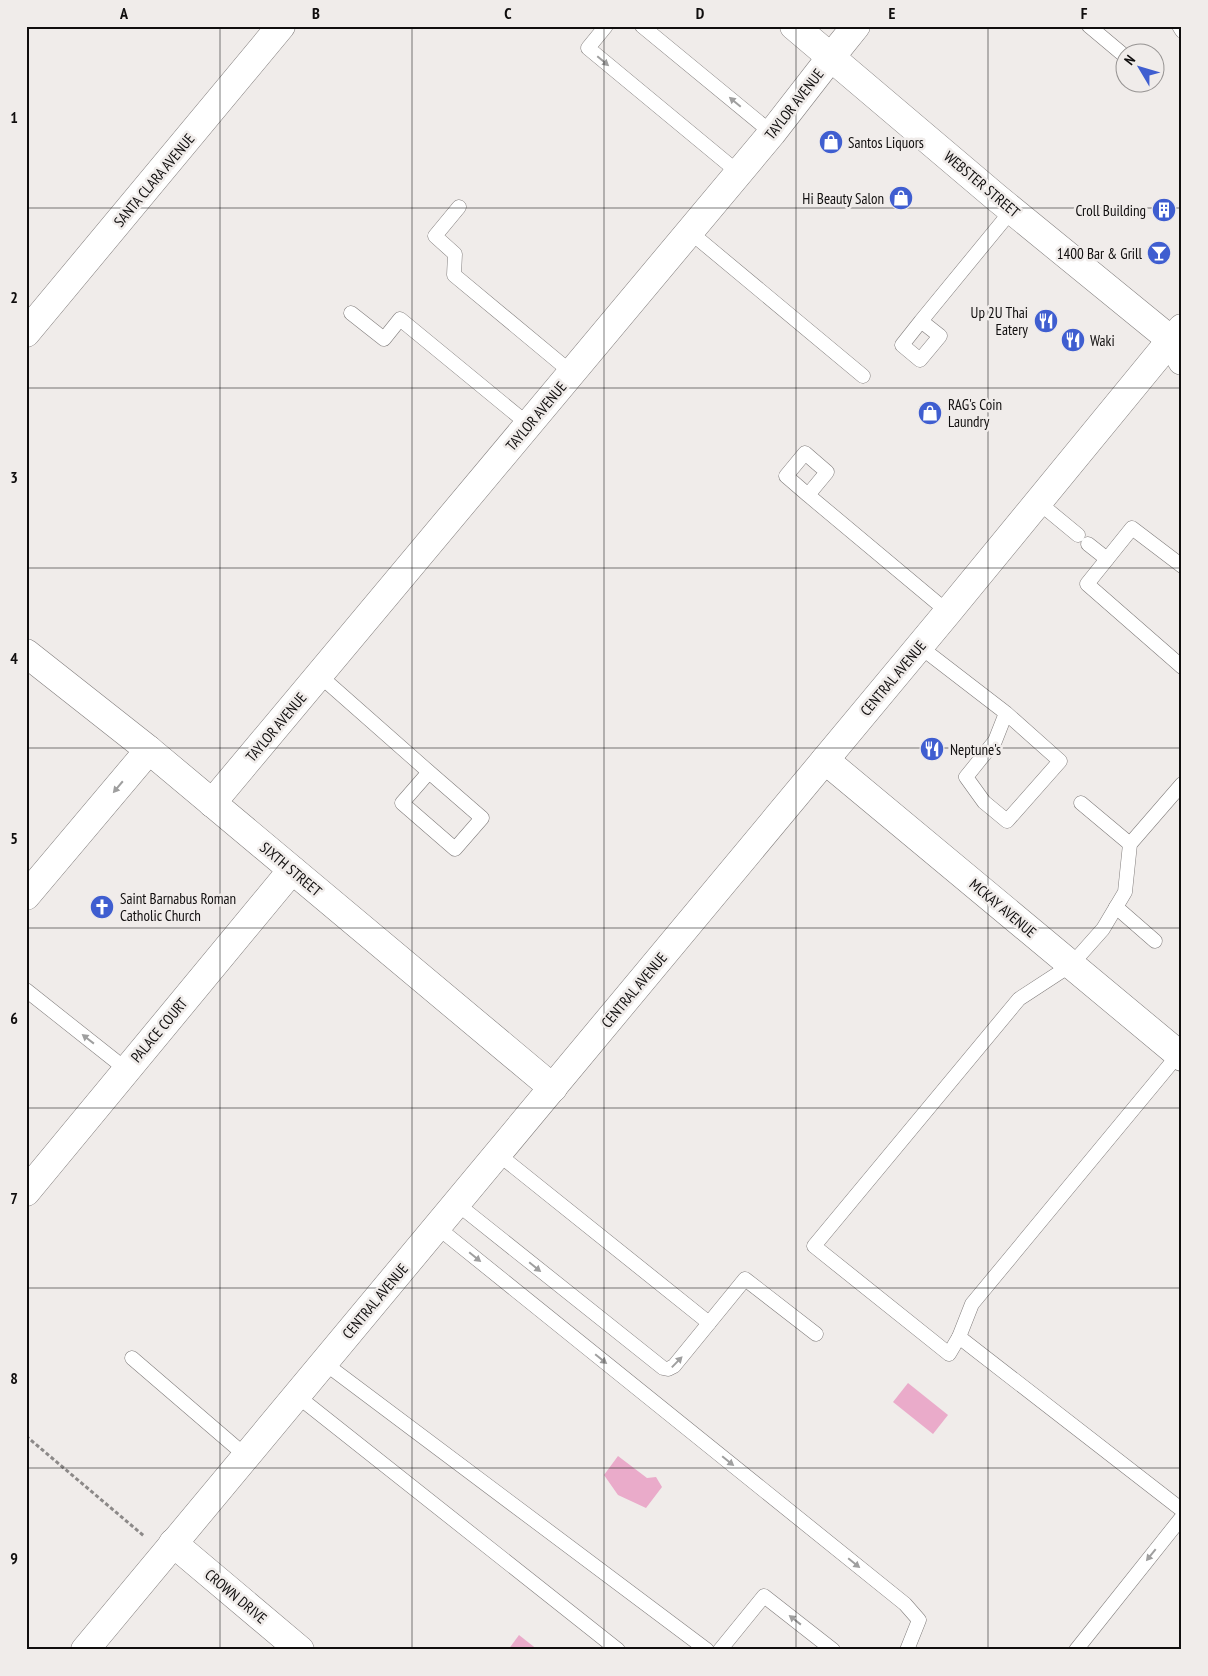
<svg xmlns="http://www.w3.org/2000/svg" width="1208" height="1676" viewBox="0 0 1208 1676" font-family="'PT Sans Narrow',sans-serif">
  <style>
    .water { fill: #eaabca }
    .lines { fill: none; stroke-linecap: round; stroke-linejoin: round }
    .service-casing { stroke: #817d7c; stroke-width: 15 }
    .minor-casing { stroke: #817d7c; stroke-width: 29 }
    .tertiary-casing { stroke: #817d7c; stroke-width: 29 }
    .primary-casing { stroke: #817d7c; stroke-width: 29 }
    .path { stroke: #8c8988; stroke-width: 3; stroke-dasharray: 4 2.5; stroke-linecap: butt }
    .service { stroke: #fff; stroke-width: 14 }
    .minor { stroke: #fff; stroke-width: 28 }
    .tertiary { stroke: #fff; stroke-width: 28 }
    .primary { stroke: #fff; stroke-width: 28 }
    .oneway { fill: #9f9f9f }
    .grid { fill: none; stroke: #100e0e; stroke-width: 1; stroke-opacity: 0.55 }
    .labels { text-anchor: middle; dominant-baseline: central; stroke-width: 5; stroke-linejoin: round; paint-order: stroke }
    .street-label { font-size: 15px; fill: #100e0e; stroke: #f0ecea }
    .poi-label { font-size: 15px; fill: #100e0e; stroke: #f0ecea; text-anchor: start }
    .neatline { fill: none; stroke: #100e0e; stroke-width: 2 }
    .grid-label { font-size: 16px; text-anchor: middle; font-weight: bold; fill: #100e0e }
  </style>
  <rect width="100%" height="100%" fill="#f0ecea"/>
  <!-- water -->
  <g class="water">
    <path d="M908,1383L948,1415L933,1434L893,1402Z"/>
    <path d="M618,1456L647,1478L656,1477L662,1487L646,1508L618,1495L604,1475Z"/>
    <path d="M519,1635L538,1650H508Z"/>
  </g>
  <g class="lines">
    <!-- service casing -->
    <g class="service-casing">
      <g id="service">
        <path d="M606,26L588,48L739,173"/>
        <path d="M642,26L772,133"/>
        <path d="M1089,26L1126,57"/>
        <path d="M1179,26L1182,31"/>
        <path d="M459,207L435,236L455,254L454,275L572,373"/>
        <path d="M690,232L863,376"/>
        <path d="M351,313L384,339L400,319L529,425"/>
        <path d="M921,321L902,345L920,360L940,336L921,321L1012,210"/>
        <path d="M808,495L786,476L805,453L827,472L808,495L948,612"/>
        <path d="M1038,502L1078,535"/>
        <path d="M1088,544L1107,559"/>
        <path d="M1182,566L1132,528L1087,584L1182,667"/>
        <path d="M919,646L1006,713L995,741L966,777L984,802L1007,821L1060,761L1006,713"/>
        <path d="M319,675L429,772L402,803L455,849L482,818L429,772"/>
        <path d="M1081,803L1130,844"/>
        <path d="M1116,907L1155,941"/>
        <path d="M26,990L127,1070"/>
        <path d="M1178,1055L972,1304L959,1337L1182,1510"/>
        <path d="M498,1154L709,1323"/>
        <path d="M456,1203L663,1368L668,1369L674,1366L745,1279L816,1334"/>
        <path d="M437,1227L905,1604L919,1620L907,1650"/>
        <path d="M959,1337L949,1354L814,1246L1019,999L1071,965L1103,929L1125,892L1130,844L1182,784"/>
        <path d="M132,1358L246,1456"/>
        <path d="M323,1362L707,1650"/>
        <path d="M296,1395L618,1650"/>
        <path d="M720,1650L764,1596L833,1650"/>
        <path d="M1076,1650L1182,1517"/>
      </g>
    </g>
    <!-- minor casing -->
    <g class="minor-casing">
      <g id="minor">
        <path d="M26,333L281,26"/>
        <path d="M1171,340L1182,361"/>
        <path d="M26,653L149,750L553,1088"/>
        <path d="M825,760L1182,1057"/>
        <path d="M212,803L772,133L831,57L856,26"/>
        <path d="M26,896L149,750"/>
        <path d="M26,1192L292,870"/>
        <path d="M173,1543L300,1650"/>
      </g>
    </g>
    <!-- tertiary casing -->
    <g class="tertiary-casing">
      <path id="tertiary" d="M85,1650L948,612L1171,340"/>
    </g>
    <!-- primary casing -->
    <g class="primary-casing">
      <path id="primary" d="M794,26L997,198L1171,340L1182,328"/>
    </g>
    <!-- path -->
    <path class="path" d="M26,1436L144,1536"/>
    <!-- service -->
    <use href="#service" class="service"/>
    <!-- minor -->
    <use href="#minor" class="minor"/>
    <!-- tertiary -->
    <use href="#tertiary" class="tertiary"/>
    <!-- primary -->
    <use href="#primary" class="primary"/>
  </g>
  <!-- one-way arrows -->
  <defs><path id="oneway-solid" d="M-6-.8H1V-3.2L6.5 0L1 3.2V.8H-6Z" transform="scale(1.25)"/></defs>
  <g class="oneway">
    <use href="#oneway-solid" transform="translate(603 61) rotate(40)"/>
    <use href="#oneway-solid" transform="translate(735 102) rotate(-140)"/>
    <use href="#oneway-solid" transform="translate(118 787) rotate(130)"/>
    <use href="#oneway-solid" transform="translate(88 1039) rotate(-142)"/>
    <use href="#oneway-solid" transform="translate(475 1257) rotate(39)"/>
    <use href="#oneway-solid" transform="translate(535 1267) rotate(39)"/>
    <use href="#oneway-solid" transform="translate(601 1359) rotate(39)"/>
    <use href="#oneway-solid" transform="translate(677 1362) rotate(-46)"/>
    <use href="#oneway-solid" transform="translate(728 1461) rotate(39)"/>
    <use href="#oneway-solid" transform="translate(1151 1555) rotate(129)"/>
    <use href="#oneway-solid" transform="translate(854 1563) rotate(39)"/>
    <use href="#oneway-solid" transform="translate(795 1620) rotate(-142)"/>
  </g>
  <!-- grid -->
  <path class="grid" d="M220,26V1650M412,26V1650M604,26V1650M796,26V1650M988,26V1650M26,208H1182M26,388H1182M26,568H1182M26,748H1182M26,928H1182M26,1108H1182M26,1288H1182M26,1468H1182"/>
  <!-- icons -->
  <defs>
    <g id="shop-disc" transform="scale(1.25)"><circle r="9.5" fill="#3f5ed0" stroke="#f0ecea"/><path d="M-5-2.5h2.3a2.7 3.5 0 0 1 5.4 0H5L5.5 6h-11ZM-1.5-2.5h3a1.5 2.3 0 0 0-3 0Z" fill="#fff"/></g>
    <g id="building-disc" transform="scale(1.25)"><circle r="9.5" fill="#3f5ed0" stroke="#f0ecea"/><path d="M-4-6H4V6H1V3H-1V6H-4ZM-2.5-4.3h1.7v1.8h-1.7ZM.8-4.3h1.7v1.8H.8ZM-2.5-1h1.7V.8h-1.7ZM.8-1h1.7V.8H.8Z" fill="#fff"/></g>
    <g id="bar-disc" transform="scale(1.25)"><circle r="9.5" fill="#3f5ed0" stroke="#f0ecea"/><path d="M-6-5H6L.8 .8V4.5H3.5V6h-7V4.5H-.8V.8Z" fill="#fff"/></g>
    <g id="restaurant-disc" transform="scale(1.25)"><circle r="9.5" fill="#3f5ed0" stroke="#f0ecea"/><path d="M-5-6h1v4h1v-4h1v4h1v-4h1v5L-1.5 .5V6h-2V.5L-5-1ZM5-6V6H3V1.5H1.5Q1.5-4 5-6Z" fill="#fff"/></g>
    <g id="church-disc" transform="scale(1.25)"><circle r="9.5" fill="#3f5ed0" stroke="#f0ecea"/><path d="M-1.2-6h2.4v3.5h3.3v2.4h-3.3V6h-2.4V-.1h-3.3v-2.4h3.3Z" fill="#fff"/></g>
  </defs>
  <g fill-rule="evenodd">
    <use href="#shop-disc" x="831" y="142"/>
    <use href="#shop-disc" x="901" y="198"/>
    <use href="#building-disc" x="1164" y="210"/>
    <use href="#bar-disc" x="1159" y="253"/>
    <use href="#restaurant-disc" x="1046" y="321"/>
    <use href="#restaurant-disc" x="1073" y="340"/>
    <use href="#shop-disc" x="930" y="413"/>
    <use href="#restaurant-disc" x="932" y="749"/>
    <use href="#church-disc" x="102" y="907"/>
  </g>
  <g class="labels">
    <!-- street labels -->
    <g class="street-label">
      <text transform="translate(794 104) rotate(-52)">TAYLOR AVENUE</text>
      <text transform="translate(154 180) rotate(-50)">SANTA CLARA AVENUE</text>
      <text transform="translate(982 184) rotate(40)">WEBSTER STREET</text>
      <text transform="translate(536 416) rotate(-50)">TAYLOR AVENUE</text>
      <text transform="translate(893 678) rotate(-50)">CENTRAL AVENUE</text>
      <text transform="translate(276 727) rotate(-50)">TAYLOR AVENUE</text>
      <text transform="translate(291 869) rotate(40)">SIXTH STREET</text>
      <text transform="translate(1003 908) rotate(40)">MCKAY AVENUE</text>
      <text transform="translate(634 990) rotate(-50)">CENTRAL AVENUE</text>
      <text transform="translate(159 1030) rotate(-50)">PALACE COURT</text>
      <text transform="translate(375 1301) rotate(-50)">CENTRAL AVENUE</text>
      <text transform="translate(236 1596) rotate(40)">CROWN DRIVE</text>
    </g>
    <!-- poi labels -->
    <g class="poi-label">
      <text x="848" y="142">Santos Liquors</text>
      <text x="884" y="198" text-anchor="end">Hi Beauty Salon</text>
      <text x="1146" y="210" text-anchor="end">Croll Building</text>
      <text x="1142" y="253" text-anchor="end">1400 Bar &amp; Grill</text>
      <text x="1028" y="312" text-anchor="end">Up 2U Thai<tspan x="1028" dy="17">Eatery</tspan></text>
      <text x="1090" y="340">Waki</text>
      <text x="948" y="404">RAG's Coin<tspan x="948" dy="17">Laundry</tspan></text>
      <text x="950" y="749">Neptune's</text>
      <text x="120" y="898">Saint Barnabus Roman<tspan x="120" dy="17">Catholic Church</tspan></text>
    </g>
  </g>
  <!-- border -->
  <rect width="1208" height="1676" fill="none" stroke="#f0ecea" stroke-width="55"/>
  <!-- north arrow -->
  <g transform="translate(1140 68) rotate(308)"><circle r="24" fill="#f0ecea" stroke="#969392"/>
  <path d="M0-4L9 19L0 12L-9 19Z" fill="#3f5ed0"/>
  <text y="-8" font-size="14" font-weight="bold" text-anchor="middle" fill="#100e0e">N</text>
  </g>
  <rect x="28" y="28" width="1152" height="1620" class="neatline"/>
  <g class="grid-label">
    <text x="124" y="19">A</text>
    <text x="316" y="19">B</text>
    <text x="508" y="19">C</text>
    <text x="700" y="19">D</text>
    <text x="892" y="19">E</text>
    <text x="1084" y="19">F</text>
    <text x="14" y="123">1</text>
    <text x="14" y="303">2</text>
    <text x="14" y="483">3</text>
    <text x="14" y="664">4</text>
    <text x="14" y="844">5</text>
    <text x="14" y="1024">6</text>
    <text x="14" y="1204">7</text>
    <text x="14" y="1384">8</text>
    <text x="14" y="1564">9</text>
  </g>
</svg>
